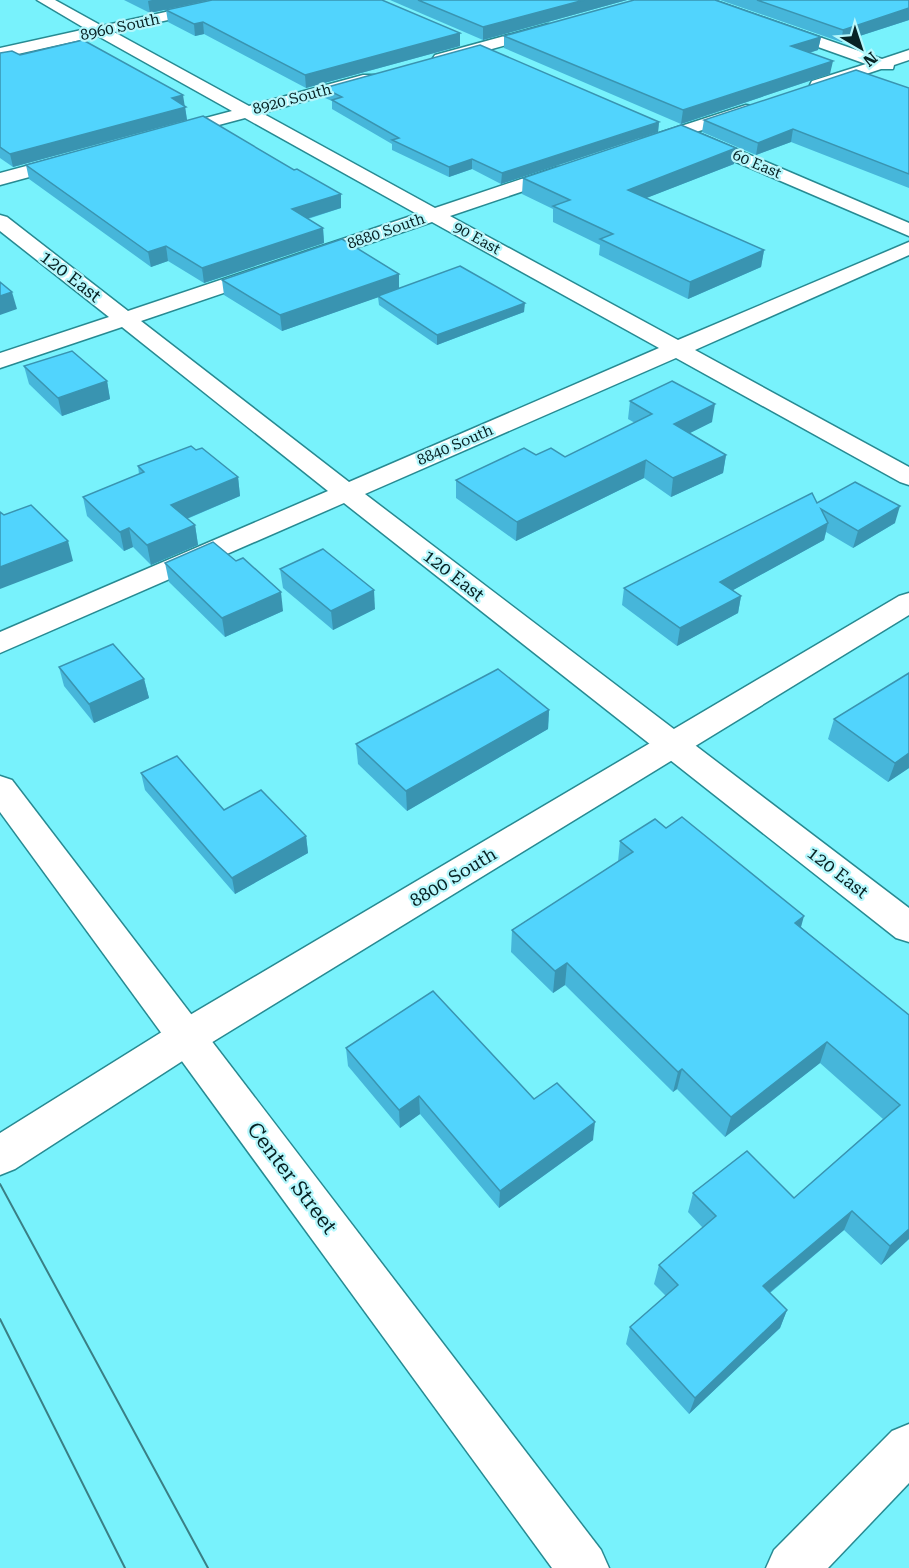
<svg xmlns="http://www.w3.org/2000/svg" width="909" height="1568" viewBox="0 0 909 1568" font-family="'Roboto Serif',serif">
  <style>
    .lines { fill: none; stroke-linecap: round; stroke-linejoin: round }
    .minor-casing { stroke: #278a92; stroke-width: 3 }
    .tertiary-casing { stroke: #278a92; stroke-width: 3 }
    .minor { fill: #fff; fill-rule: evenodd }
    .tertiary { fill: #fff; fill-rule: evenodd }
    .tram { stroke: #3a7f85; stroke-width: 2 }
    .wall { fill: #46b6da }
    .shaded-wall { fill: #3994b1 }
    .building { fill: #51d4fd; stroke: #3994b1; stroke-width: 1.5 }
    .labels { text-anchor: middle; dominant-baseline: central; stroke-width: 4.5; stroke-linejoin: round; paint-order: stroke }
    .far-street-label { font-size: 15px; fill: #072224; stroke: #b5f7fc }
    .street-label { font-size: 18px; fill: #072224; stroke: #b5f7fc }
    .near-street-label { font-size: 21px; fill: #072224; stroke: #b5f7fc }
  </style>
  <rect width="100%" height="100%" fill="#78f2fc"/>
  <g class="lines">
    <!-- minor casing -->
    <g class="minor-casing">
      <g id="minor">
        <path d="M37,0H55L102,26L220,0H247L240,4L114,32L249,106L363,75H375L377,78L375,81L262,113L435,208L557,167H571L573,171L571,175L450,216L678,340L909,242V255L695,350L909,467V485L900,482L676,358L365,494L909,908V942L896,938L344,503L0,653V632L328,491L122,327L0,368V353L109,317L0,231V215L7,217L128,311L417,214L245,118L170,138L164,137L161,133L164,129L232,111L98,36L0,58V48L86,29ZM432,222L659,348L349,482L141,321Z"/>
        <path d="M692,0H713L882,59L909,50V60L894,65L893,69H881L818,90L812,89L810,85L812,81L866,64L694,3Z"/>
        <path d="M548,24L553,26L556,29L553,32L441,63L433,58L435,55Z"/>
        <path d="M746,105L752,106L755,110L752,114L696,132L909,223V236L687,141L685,136L647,148L641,147L638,143L641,139Z"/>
        <path d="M71,154L77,156L80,160L77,164L0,185V173Z"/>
        <path d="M0,776L12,780L601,1550L609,1568H552L0,812Z"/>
        <path d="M909,1424V1483L828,1568H766L774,1550L892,1431Z"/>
      </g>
    </g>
    <!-- tertiary casing -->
    <g class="tertiary-casing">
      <path id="tertiary" d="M909,593V615L201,1049L15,1169L0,1175V1133L173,1025L899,596Z"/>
    </g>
    <!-- minor -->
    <use href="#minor" class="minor"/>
    <!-- tertiary -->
    <use href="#tertiary" class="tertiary"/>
    <!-- tram -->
    <g class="tram">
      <path d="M0,1184L208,1568"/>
      <path d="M0,1319L125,1568"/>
    </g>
  </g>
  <!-- wall -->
  <g class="wall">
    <path d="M124,0H210L150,13Z"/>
    <path d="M390,0H627L483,40Z"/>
    <path d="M720,0H909V20L841,42Z"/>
    <path d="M166,10L460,33V46L306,88L204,34L195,36L168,22Z"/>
    <path d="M504,36L821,37L818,50L809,53L830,74L681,124L504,48Z"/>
    <path d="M0,53L20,55L185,106L187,120L13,167L0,158Z"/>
    <path d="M324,88L659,122L658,132L501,184L472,169L449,177L392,150V144L332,109V101L325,98Z"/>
    <path d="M909,88V188L791,142L756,155L702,132L704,120Z"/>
    <path d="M734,164L646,198L764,250L761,267L688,299L599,255L600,245L553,222V209L522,194L523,178Z"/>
    <path d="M26,165L341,194V208L308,219L323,228L324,243L204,283L168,261L151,267L29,179Z"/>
    <path d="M222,280L399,289L524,312L437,345L379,305L378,297L282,331L224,295Z"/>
    <path d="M24,366L107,381L110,399L62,416L29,384Z"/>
    <path d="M630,401L712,422L690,433L726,455L723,473L671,497L644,478L516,541L456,498V480L536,455L565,457L635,423L628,419Z"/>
    <path d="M196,450L238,477L240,496L187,519L195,525L198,545L151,565L133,547L124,551L87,516L83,497L139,474L138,466Z"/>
    <path d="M817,503L895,523L853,548L826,532L824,540L733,590L741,596L738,613L677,646L622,605L624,588Z"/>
    <path d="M236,561L283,611L225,637L169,582L165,563Z"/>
    <path d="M280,569L375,609L333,630L283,588Z"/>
    <path d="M59,667L144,679L149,698L94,723L64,686Z"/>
    <path d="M549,710L548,729L407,811L358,764L356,744Z"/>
    <path d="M834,719L909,768L888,782L828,739Z"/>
    <path d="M141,773L224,810L306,836L308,853L235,894L145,790Z"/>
    <path d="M666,828L801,927L909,1015V1239L881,1265L844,1230L770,1293L787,1310L780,1328L689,1414L626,1344L630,1327L666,1296L654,1284L659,1265L703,1228L688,1212L693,1193L794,1198L883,1119L820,1063L725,1137L677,1089L673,1092L565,985L553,993L511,952L512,930L618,862L620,841Z"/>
    <path d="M346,1048L534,1099L593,1140L499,1208L420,1114L400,1128L348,1066Z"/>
  </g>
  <!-- shaded-wall -->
  <g class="shaded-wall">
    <path d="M152,0H210L150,13L148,1Z"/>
    <path d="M584,0H627L483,40V27Z"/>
    <path d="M909,8V20L841,42L843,30Z"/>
    <path d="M203,22L204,34L195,36L194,24Z"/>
    <path d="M460,33V46L306,88L305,75Z"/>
    <path d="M821,37L818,50L789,59L791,46Z"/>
    <path d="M833,61L830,74L681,124L683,110Z"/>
    <path d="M183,95L187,120L13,167L10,154L172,98Z"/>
    <path d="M659,122L658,132L501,184L502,173Z"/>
    <path d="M793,129L791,142L756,155L758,143Z"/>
    <path d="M736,148L734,164L626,206L628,190Z"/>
    <path d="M472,159V169L449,177V167Z"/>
    <path d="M341,194V208L293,223L292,209Z"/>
    <path d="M323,228L324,243L204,283L202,268Z"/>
    <path d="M166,246L168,261L151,267L148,252Z"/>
    <path d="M764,250L761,267L688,299L690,282Z"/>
    <path d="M399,274V290L282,331L280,315Z"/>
    <path d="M12,292L17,309L0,315V296Z"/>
    <path d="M525,303L524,312L437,345V335Z"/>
    <path d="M107,381L110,399L62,416L58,398Z"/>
    <path d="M715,404L712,422L672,442L674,424Z"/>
    <path d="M726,455L723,473L671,497L673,478Z"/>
    <path d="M646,460L644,478L516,541L517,522Z"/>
    <path d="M238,477L240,496L174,524L171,505Z"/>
    <path d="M900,506L895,523L853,548L858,531Z"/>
    <path d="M828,523L824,540L717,599L720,582Z"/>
    <path d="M195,525L198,545L151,565L147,545Z"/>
    <path d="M129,528L133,547L124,551L120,532Z"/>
    <path d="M68,541L73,561L0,589V567Z"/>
    <path d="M374,590L375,609L333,630L331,611Z"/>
    <path d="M281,592L283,611L225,637L222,618Z"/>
    <path d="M741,596L738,613L677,646L680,628Z"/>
    <path d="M144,679L149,698L94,723L89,704Z"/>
    <path d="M549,710L548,729L407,811L406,791Z"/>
    <path d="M909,753V768L888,782L895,763Z"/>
    <path d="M306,836L308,853L235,894L232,878Z"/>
    <path d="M804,916L798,938L795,923Z"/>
    <path d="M567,963L565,985L553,993L555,971Z"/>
    <path d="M827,1042L820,1063L725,1137L731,1117Z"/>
    <path d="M682,1069L677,1089L673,1092L678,1072Z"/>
    <path d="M419,1096L420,1114L400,1128L399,1110Z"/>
    <path d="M595,1122L593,1140L499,1208L500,1191Z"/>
    <path d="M852,1211L844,1230L756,1304L763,1286Z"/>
    <path d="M909,1229V1239L881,1265L890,1246Z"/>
    <path d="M787,1310L780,1328L689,1414L695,1398Z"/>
  </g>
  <!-- building -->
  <g class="building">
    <path d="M212,0H382L460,33L305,75L203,22L194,24L166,10Z"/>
    <path d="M418,0H584L483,27Z"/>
    <path d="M634,0H715L821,37L791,46L833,61L683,110L504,36Z"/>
    <path d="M757,0H909V8L843,30Z"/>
    <path d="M83,40L183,95L172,98L186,107L10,154L0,147V53L12,51L20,55Z"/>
    <path d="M480,45L659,122L502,173L472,159L449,167L392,140L399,138L332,100L342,97L324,88Z"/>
    <path d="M856,70L909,88V174L793,129L758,143L704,120Z"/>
    <path d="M203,116L294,170L297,169L341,194L292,209L323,228L202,268L166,246L148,252L26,165Z"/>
    <path d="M681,125L736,148L628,190L764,250L690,282L600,239L613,234L553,206L570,200L523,178Z"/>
    <path d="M342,239L399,274L280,315L222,280Z"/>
    <path d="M460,266L525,303L437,335L378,296Z"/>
    <path d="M0,282L12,292L0,296Z"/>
    <path d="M72,351L107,381L58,398L24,366Z"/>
    <path d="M672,381L715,404L674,424L726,455L673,478L646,460L517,522L456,480L524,448L536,455L551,448L565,457L652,414L630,401Z"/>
    <path d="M191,446L196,450L202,448L238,477L171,505L195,525L147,545L129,528L120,532L83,497L144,472L138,466Z"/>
    <path d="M855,482L900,506L858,531L821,509L828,523L720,582L741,596L680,628L624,588L812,493L817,503Z"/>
    <path d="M31,505L68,541L0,567V512L4,515Z"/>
    <path d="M213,542L236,561L243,558L281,592L222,618L165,563Z"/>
    <path d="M323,549L374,590L331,611L280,569Z"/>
    <path d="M113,644L144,679L89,704L59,667Z"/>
    <path d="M498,669L549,710L406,791L356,744Z"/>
    <path d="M909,673V753L895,763L834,719Z"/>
    <path d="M177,756L224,810L261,790L306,836L232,878L141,773Z"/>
    <path d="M682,817L804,916L795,923L909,1015V1229L890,1246L852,1211L763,1286L787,1310L695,1398L630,1327L678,1285L659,1265L716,1216L693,1193L747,1151L794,1198L900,1105L827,1042L731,1117L682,1069L678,1072L567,963L555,971L512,930L633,852L620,841L655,819L666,828Z"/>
    <path d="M433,991L534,1099L557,1083L595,1122L500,1191L419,1096L399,1110L346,1048Z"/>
  </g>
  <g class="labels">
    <!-- far-street labels -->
    <g class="far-street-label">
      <text transform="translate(120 27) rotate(-12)">8960 South</text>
      <text transform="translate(292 99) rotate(-15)">8920 South</text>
      <text transform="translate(757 164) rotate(23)">60 East</text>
      <text transform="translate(386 231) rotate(-19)">8880 South</text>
      <text transform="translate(477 238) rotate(29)">90 East</text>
      <text transform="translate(455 445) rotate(-23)">8840 South</text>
    </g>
    <!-- street labels -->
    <g class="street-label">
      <text transform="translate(71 276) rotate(38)">120 East</text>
      <text transform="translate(454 575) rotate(38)">120 East</text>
      <text transform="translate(838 872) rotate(38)">120 East</text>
      <text transform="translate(453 877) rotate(-31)">8800 South</text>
    </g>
    <!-- near-street labels -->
    <g class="near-street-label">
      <text transform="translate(292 1178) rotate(53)">Center Street</text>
    </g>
  </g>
  <!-- north arrow -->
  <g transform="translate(861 48) rotate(141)" stroke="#b5f7fc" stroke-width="4.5" paint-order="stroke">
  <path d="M0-4.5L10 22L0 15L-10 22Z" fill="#072224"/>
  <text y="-9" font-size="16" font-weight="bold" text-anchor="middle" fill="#072224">N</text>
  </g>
</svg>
